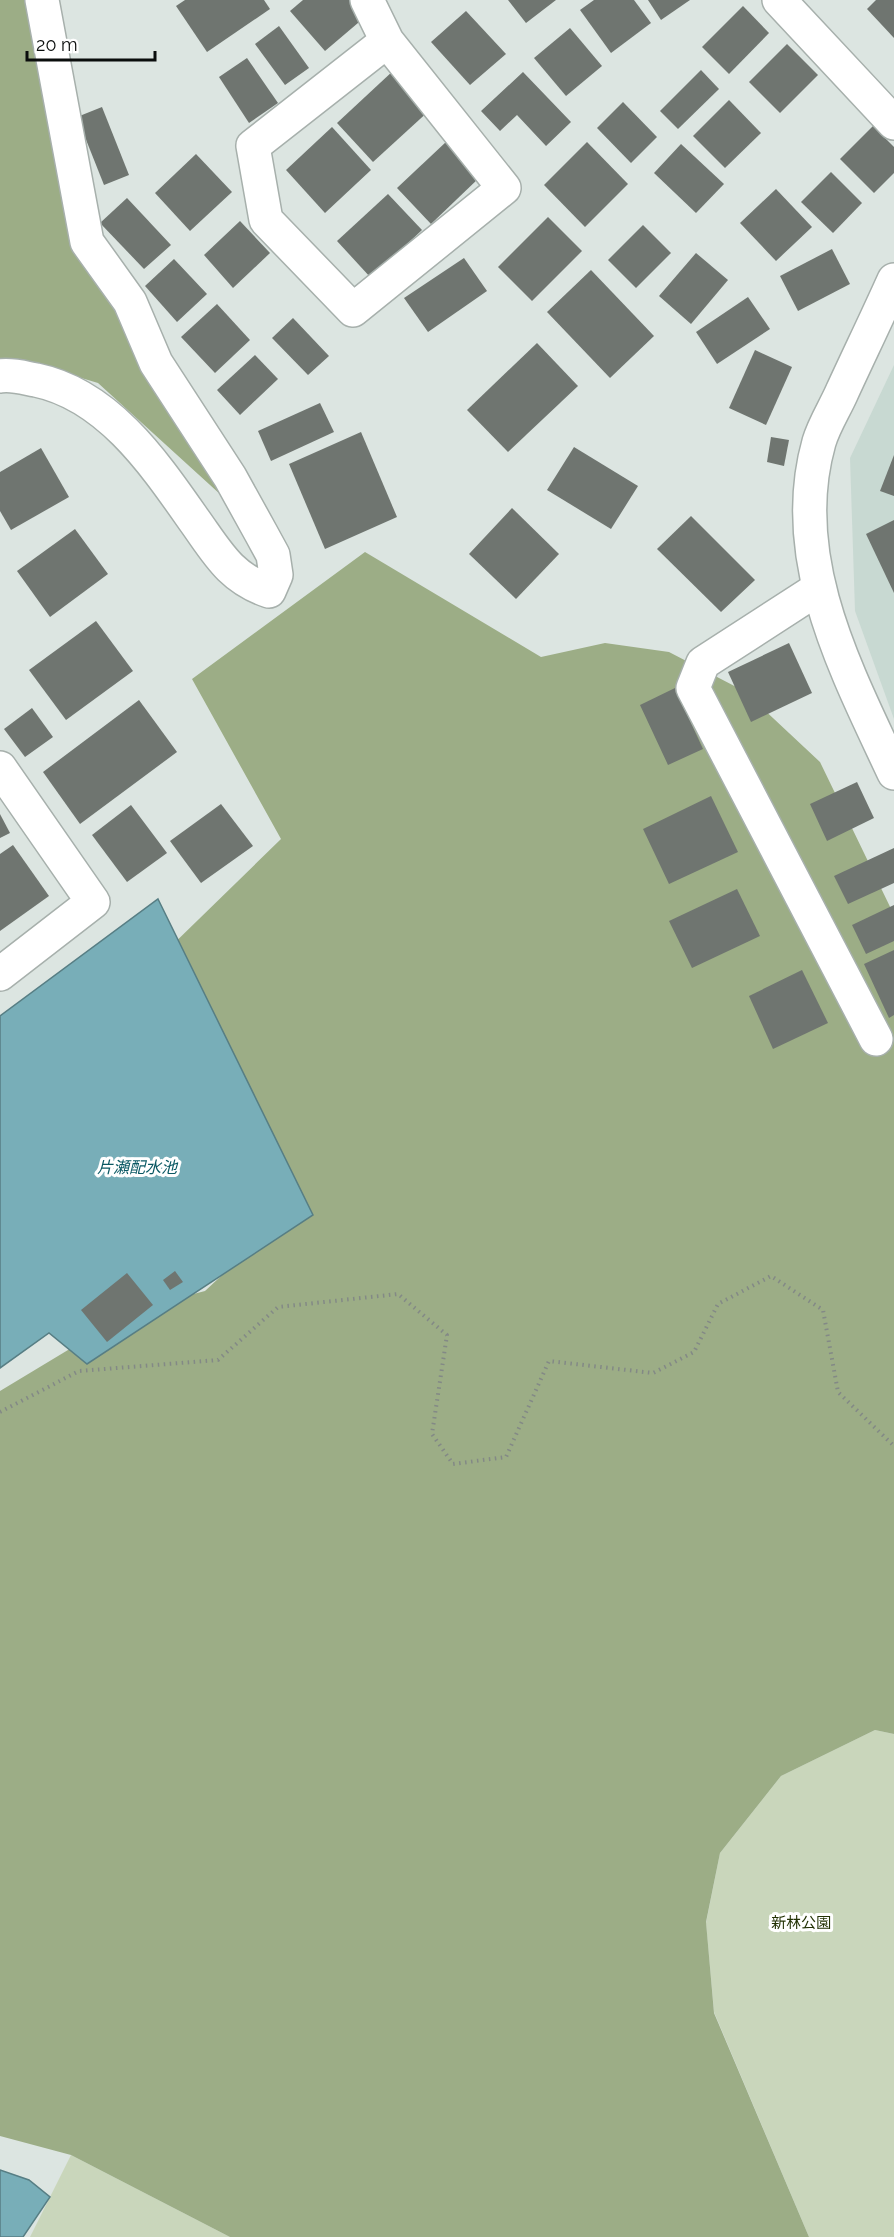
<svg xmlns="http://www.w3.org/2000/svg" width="894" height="2237" viewBox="0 0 894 2237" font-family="Raleway,'Noto Sans JP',sans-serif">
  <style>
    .built { fill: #c8d9d2 }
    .green { fill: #c9d6bb }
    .forest { fill: #9cad86 }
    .water { fill: #78aeb8; stroke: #577e84; stroke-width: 1.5 }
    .building { fill: #6f7570 }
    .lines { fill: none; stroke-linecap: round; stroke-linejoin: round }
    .minor-casing { stroke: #a7b0ac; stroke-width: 36 }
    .path { stroke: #838986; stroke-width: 4; stroke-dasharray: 1.5 4.5; stroke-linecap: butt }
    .minor { stroke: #fff; stroke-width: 33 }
    .labels { text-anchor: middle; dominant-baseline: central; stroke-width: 6; stroke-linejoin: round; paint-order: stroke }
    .park-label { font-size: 15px; fill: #233205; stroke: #fff }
    .water-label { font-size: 16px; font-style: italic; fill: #0a5863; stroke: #fff }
  </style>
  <rect width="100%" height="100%" fill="#dce5e1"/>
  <!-- built -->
  <path class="built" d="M894,365V719L855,611L850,458Z"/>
  <!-- green -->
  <g class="green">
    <path d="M875,1730L894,1734V2237H809L714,2012L706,1923L720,1853L781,1776Z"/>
    <path d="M71,2155L230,2237H30Z"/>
  </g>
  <!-- forest -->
  <g class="forest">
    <path d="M0,0H31L70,230L223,472L221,495L98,383L58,371L0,363Z"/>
    <path d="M365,552L541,657L605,643L669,652L744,691L820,762L894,915V1734L875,1730L781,1776L720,1853L706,1922L714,2013L809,2237H230L71,2155L0,2136V1391L136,1309L205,1291L277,1224L161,956L281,839L192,679Z"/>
  </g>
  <!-- water -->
  <g class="water">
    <path d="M158,899L313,1215L87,1364L49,1333L0,1368V1016Z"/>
    <path d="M0,2170L29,2180L50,2197L23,2237H0Z"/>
  </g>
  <!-- building -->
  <g class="building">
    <path d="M185,0H264L270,9L207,52L176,6Z"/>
    <path d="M303,0H351L365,17L325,51L290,11Z"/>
    <path d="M508,0H556L526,23Z"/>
    <path d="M594,0H634L651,23L611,53L580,10Z"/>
    <path d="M648,0H690L661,20Z"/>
    <path d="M876,0H894V38L867,9Z"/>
    <path d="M743,6L769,33L729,74L702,47Z"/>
    <path d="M466,11L506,54L470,85L431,42Z"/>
    <path d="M279,26L309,68L285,85L255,44Z"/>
    <path d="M570,28L602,66L566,96L534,58Z"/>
    <path d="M787,44L818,75L780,113L749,82Z"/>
    <path d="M247,58L278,103L249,123L219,77Z"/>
    <path d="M394,70L431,109L373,162L337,123Z"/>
    <path d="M701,70L719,89L678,129L660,111Z"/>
    <path d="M523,72L571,122L546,146L517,115L500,131L481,111Z"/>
    <path d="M729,100L761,133L725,168L693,136Z"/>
    <path d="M623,102L657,137L631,163L597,128Z"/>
    <path d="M102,107L129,175L104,185L77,117Z"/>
    <path d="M873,126L894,147V173L874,193L840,159Z"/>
    <path d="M332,127L371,170L325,213L286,170Z"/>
    <path d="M447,141L480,177L431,224L397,188Z"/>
    <path d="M587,142L628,184L585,227L544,185Z"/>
    <path d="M681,144L724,184L696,213L654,173Z"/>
    <path d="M196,154L232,192L190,231L155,193Z"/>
    <path d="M831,172L862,203L833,233L801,202Z"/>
    <path d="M776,189L812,227L776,261L740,223Z"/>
    <path d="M388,194L422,230L371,278L337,241Z"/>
    <path d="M127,198L171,245L144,269L100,223Z"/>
    <path d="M548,217L582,251L532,301L498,267Z"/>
    <path d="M240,221L270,253L233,288L204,255Z"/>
    <path d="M643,225L671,253L636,288L608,260Z"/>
    <path d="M832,249L850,284L798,311L780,276Z"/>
    <path d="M696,253L728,280L691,324L659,296Z"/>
    <path d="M464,258L487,291L428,332L404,298Z"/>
    <path d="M174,259L207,294L177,322L145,286Z"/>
    <path d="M591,270L654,336L610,378L547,312Z"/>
    <path d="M748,297L770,329L717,364L696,332Z"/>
    <path d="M217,304L250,340L215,373L181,337Z"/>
    <path d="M293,318L329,356L308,375L272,338Z"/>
    <path d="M537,343L578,386L508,452L467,410Z"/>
    <path d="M755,350L792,367L766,425L729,408Z"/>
    <path d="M255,355L278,379L240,415L217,390Z"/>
    <path d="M320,403L334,432L271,461L258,431Z"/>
    <path d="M361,432L397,517L325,549L289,464Z"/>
    <path d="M771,437L789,440L784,466L767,462Z"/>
    <path d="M574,447L638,486L611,529L547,490Z"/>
    <path d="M41,448L69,497L11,530L0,511V472Z"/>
    <path d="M894,455V496L880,491Z"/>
    <path d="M512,508L559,554L516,599L469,554Z"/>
    <path d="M691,516L755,580L721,612L657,549Z"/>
    <path d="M894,520V593L866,534Z"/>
    <path d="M75,529L108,574L50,617L17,571Z"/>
    <path d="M96,621L133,671L66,720L29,670Z"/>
    <path d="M789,643L812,693L751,722L728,672Z"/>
    <path d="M675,688L703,749L668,765L640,705Z"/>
    <path d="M139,700L177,752L80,824L43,772Z"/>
    <path d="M32,708L53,737L25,757L4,729Z"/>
    <path d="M857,782L874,818L827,841L810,804Z"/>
    <path d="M711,796L738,852L669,884L643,829Z"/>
    <path d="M221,804L253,846L201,883L170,841Z"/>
    <path d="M131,805L167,853L127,882L92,835Z"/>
    <path d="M0,814L10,833L0,838Z"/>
    <path d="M13,845L49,896L0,931V854Z"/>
    <path d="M894,848V883L848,904L834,876Z"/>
    <path d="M737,889L760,936L692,968L669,921Z"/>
    <path d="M894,905V941L866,954L852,925Z"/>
    <path d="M894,950V1015L889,1018L864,964Z"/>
    <path d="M802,970L828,1023L773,1049L749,996Z"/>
    <path d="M175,1271L183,1282L170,1290L163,1280Z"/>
    <path d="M127,1273L153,1305L107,1342L81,1310Z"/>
  </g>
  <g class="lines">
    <!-- minor casing -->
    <g class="minor-casing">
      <g id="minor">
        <path d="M367,0L387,41L504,188L353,310L266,220L253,146L387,41"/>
        <path d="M779,0L894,123"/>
        <path d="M894,280C877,318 859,355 842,392C835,408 824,425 819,442C786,558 846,670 894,773"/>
        <path d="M0,376C12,374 25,378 36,380C108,395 154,463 194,520C217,552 230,578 269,591L276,575L273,555L261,533L230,477L156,363L130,302L87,242L42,0"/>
        <path d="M819,588L703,663L693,688L876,1039"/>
        <path d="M0,768L93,902L0,974"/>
      </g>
    </g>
    <!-- path -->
    <path class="path" d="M0,1412L79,1371L218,1360L278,1307L398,1294L447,1335L432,1434L453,1464L506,1457L549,1361L653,1373L694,1352L718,1304L771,1276L823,1310L838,1392L894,1446"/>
    <!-- minor -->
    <use href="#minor" class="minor"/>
  </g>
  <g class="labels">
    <!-- park labels -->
    <g class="park-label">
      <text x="801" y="1923">新林公園</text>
    </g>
    <!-- water labels -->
    <g class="water-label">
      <text x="137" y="1167">片瀬配水池</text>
    </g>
  </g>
  <!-- scale -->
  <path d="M27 51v9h128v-9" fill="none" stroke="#0a0d0c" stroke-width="3"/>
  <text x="36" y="51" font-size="18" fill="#0a0d0c" stroke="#ffffff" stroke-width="4.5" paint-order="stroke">20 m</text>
</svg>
